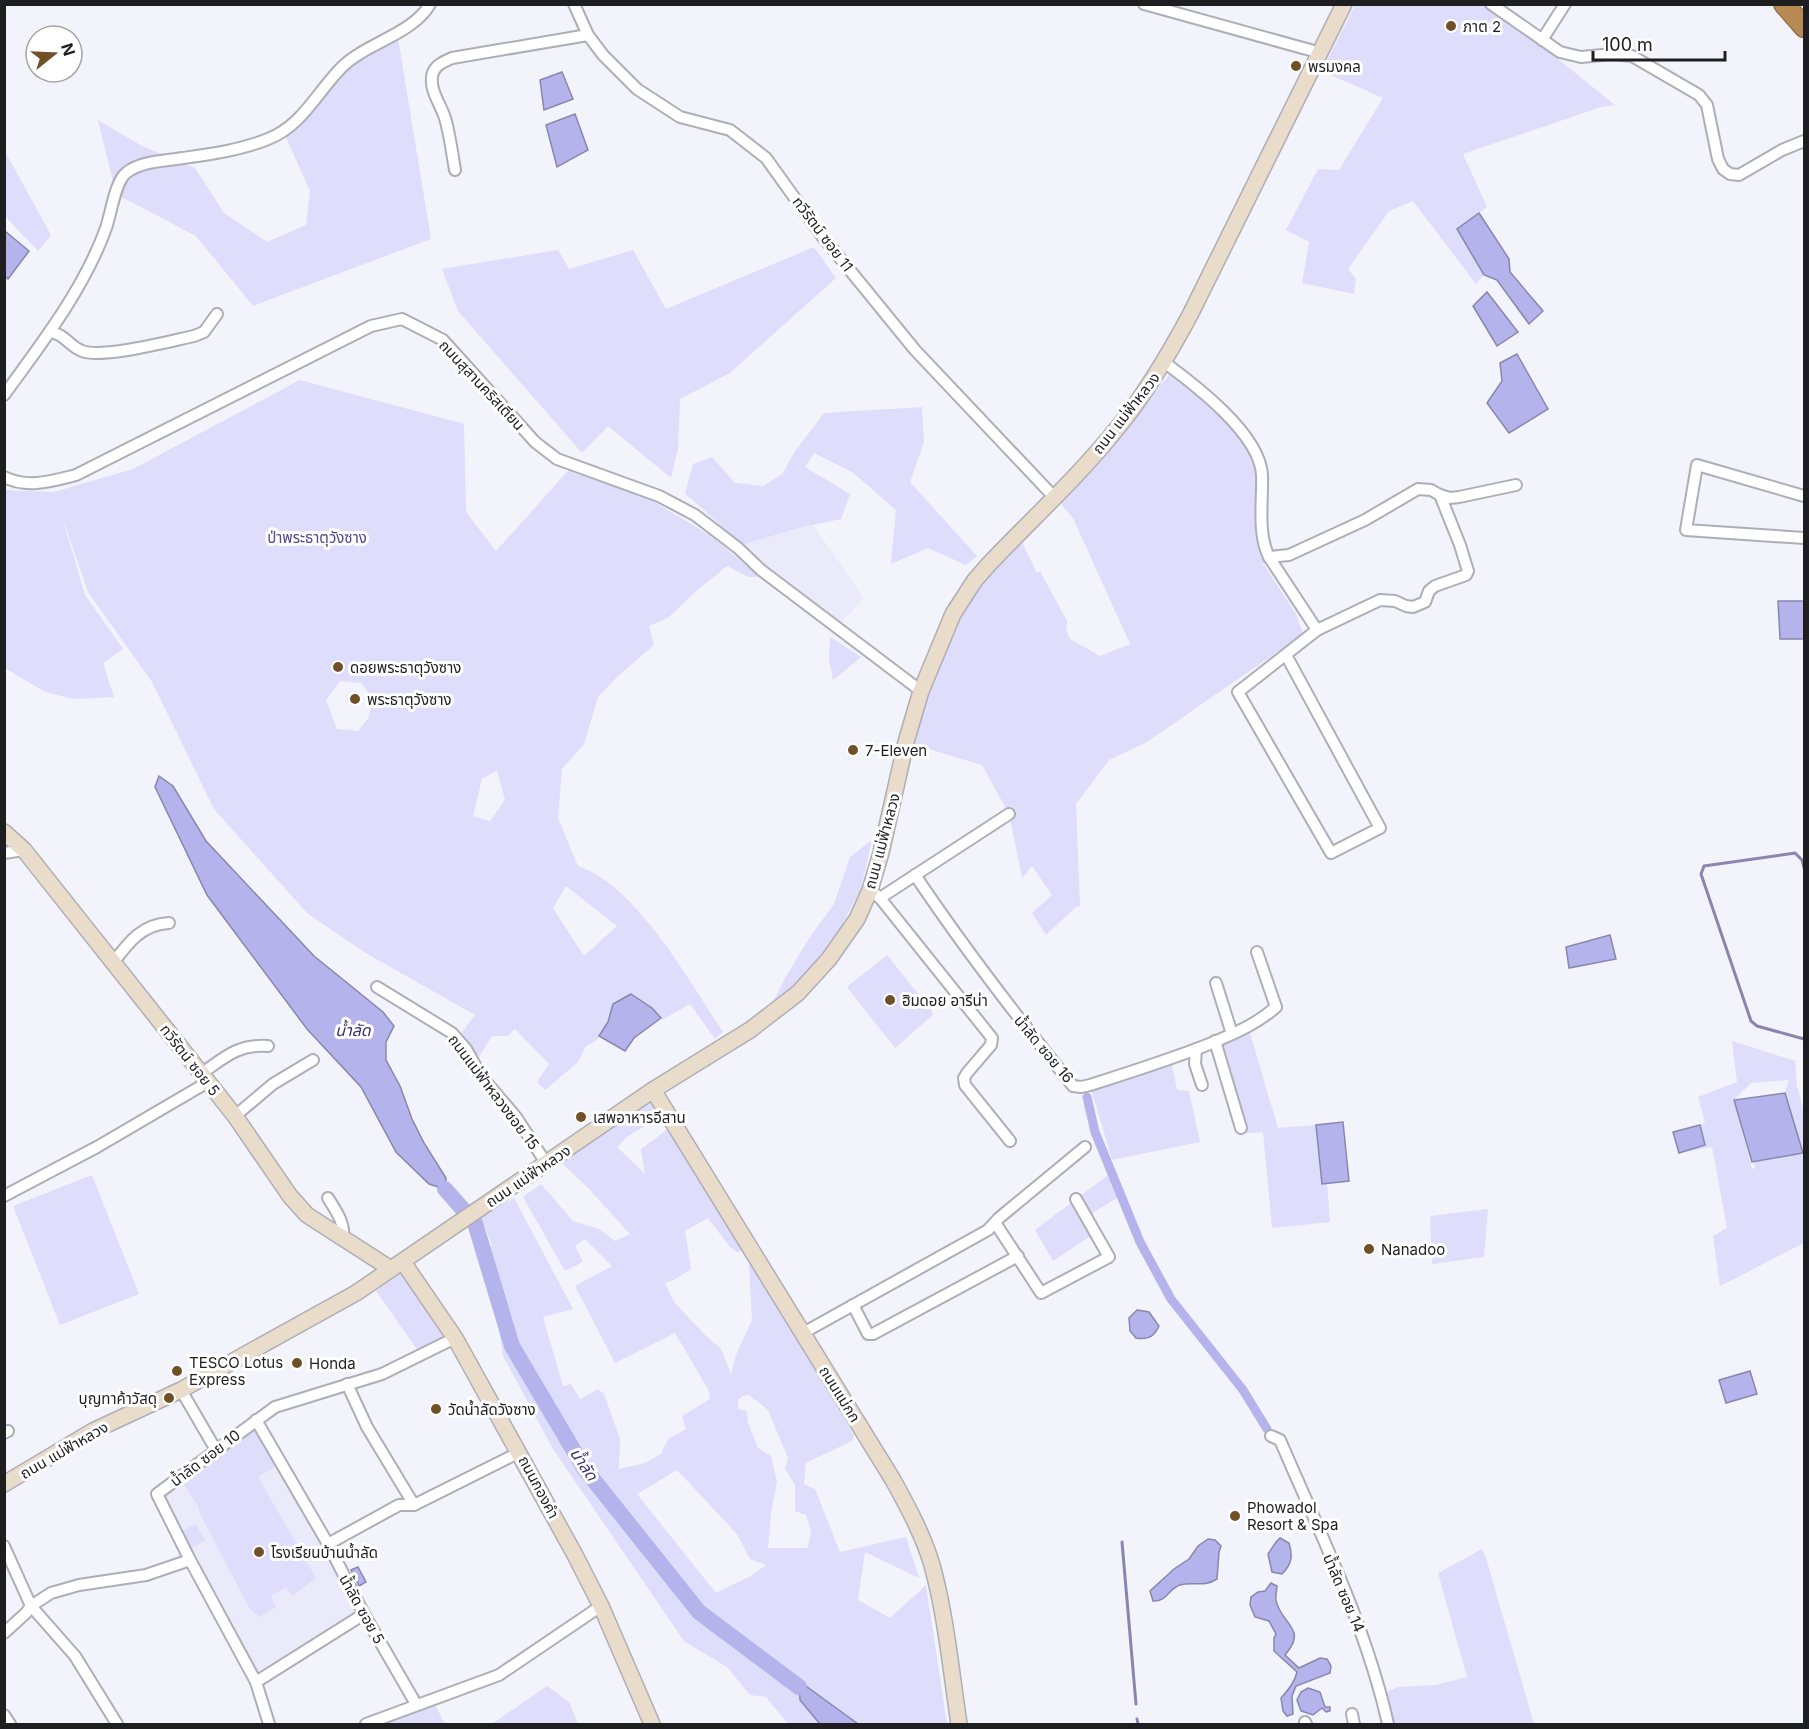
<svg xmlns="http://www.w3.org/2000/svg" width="1809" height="1729" viewBox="0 0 1809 1729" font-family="Inter,'Noto Sans Thai',sans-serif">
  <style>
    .built { fill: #eaeafb }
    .green { fill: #deddfb; fill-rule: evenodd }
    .water { fill: #b5b3eb; stroke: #8886ae; stroke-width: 1.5 }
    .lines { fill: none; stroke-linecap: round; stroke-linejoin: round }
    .stream { stroke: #8886ae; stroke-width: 3 }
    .canal { stroke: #b5b3eb; stroke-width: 9 }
    .river { stroke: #b5b3eb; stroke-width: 16 }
    .street-casing { stroke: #aeaeb6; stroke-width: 14 }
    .secondary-casing { stroke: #aeaeb6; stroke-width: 18 }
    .highway-casing { stroke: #816442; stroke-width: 22 }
    .street { stroke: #fff; stroke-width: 10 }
    .secondary { stroke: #e9dccb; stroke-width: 15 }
    .highway { stroke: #b78a53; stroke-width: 20 }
    .poi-dot { fill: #715027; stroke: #fff; stroke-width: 2 }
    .labels { text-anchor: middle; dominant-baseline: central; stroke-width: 6; stroke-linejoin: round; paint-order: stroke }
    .poi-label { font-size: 15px; fill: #1e1e21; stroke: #fff; text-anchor: start }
    .street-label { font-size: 15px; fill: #1e1e21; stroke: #fff }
    .park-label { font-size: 15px; fill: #4f488c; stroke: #fff }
    .water-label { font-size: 16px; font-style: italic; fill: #3b3173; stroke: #fff }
  </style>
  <rect width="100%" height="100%" fill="#f3f3fc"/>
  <!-- built -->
  <g class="built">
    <path d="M813,525L864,598L839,625L765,568L741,545Z"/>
    <path d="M256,1420L364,1614L256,1682L157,1494Z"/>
  </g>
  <!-- green -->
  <g class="green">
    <path d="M1355,5H1482L1553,55L1615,105L1601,107L1463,154L1487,207L1457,229L1484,275L1476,284L1413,201L1389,211L1348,269L1356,279L1354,294L1302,283L1309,242L1286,230L1318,169L1339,170L1383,98L1331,75L1323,69Z"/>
    <path d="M397,32L431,239L253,306L196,236L116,194L98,120L142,146L195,168L224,213L267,242L306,225L310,191L283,131L338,71Z"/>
    <path d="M4,150L51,235L38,251L5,216Z"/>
    <path d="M814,247L836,278L730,373L680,399L678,448L671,478L608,426L582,453L458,311L442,269L558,250L569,269L633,250L666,309Z"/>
    <path d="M1170,374L1193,384L1256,452L1269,557L1266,563L1259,566L1264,565L1296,614L1303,634L1147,742L1109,760L1076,804L1080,906L1076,907L1046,935L1032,913L1052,895L1032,866L1022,878L1009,814L982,765L912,744L938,660L966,600L1018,534L1037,573L1040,571L1067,621L1066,630L1070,639L1100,656L1130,644L1073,518L1060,503Z"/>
    <path d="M300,380L464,424L466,512L496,551L568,471L646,497L711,536L760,577H748L727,566L694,593L668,618L649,626L654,645L617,677L598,697L584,744L562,769L558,818L578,866C637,886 689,981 723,1032L715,1039L690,1004L662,1020L652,1008L613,1004L608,1022L597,1040L586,1046L578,1062L545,1090L537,1082L549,1064L515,1029L507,1036H492L477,1060L460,1035L475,1015L364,952L307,913L214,809L152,682L88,592L61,513L85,595L123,649L103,663L114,697L73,699L45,692L5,668L4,490L54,492L133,469ZM340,681L361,683L373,698L369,717L358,731L337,729L326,700ZM497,770L505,800L490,821L473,816L482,779ZM566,886L617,926L584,956L553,908Z"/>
    <path d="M922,407L924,442L910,482L977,556L966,565L928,548L891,564L896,510L852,472L814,453L805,467L850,494L841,519L803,527L741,545L701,507L685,494L693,464L712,457L735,483L763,486L782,474L796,450L824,413Z"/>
    <path d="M830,637L861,657L833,680L829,659Z"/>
    <path d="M872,840L861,888L838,933L801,981L772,1004L785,978L810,937L834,904L850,857Z"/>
    <path d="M887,955L934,1014L895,1048L847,987Z"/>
    <path d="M1250,1033L1278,1128L1316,1125L1322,1184L1327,1183L1330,1222L1272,1228L1263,1132L1239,1134L1232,1093L1216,1045Z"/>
    <path d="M1732,1041L1795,1061L1797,1086L1804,1112V1243L1720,1286L1713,1236L1727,1228L1712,1147L1679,1153L1705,1145L1700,1125L1705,1123L1698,1097L1737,1082ZM1789,1080L1785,1093L1802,1153L1754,1162L1755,1168L1752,1169L1734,1100L1751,1083Z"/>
    <path d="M1171,1060L1177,1090L1189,1091L1200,1142L1112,1160L1090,1085Z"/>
    <path d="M654,1101L661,1117L628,1136L617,1147L645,1174L641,1149L668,1129L742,1250L738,1253L729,1246L708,1218L685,1231L691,1269L674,1280L665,1283L674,1302L706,1336L721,1349L731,1374L736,1355L752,1320L749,1262C786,1319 821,1376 854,1436L852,1441L806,1463L804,1484L815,1489L840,1552L906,1537L919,1578L865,1552L858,1600L890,1618L926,1585L947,1724H858L799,1681L800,1700L820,1724H788L766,1697L750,1695L727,1667L684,1641L553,1449L503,1356L495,1302L478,1249L492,1246L481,1216L514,1198L573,1309L543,1317L563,1386L571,1384L580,1399L598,1389L604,1394L620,1439L619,1469L645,1463L661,1454L668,1439L686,1429L682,1416L710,1399L709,1391L675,1333L615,1363L575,1286L612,1266L585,1239L575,1246L583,1262L565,1271L523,1197L541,1184L573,1221L599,1229L615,1241L630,1234L590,1190L560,1161L641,1102ZM749,1395L768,1410L788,1458L785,1468L795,1485V1511L806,1515L811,1530L808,1548H768L771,1513L777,1482L771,1456L758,1448L748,1423L747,1411L738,1409V1400L743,1396ZM677,1470L737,1534L750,1559L766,1565L751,1576L716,1593L637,1494Z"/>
    <path d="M1112,1172L1122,1195L1084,1218L1092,1235L1053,1261L1035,1230Z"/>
    <path d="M92,1175L139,1294L60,1325L13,1206Z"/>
    <path d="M1488,1209L1484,1257L1432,1264L1430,1216Z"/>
    <path d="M400,1272L445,1338L421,1355L376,1291Z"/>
    <path d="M256,1420L281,1463L258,1477L316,1578L292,1596L286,1587L271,1596L276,1607L259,1617L250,1609L200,1514L198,1506L179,1477Z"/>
    <path d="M196,1524L205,1541L189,1549L180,1532Z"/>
    <path d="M1482,1549L1486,1558L1534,1724H1388L1382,1694L1398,1687L1436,1685L1467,1677L1438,1573Z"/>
    <path d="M547,1686L569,1702L578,1724H492Z"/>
    <path d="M434,1703L445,1724H376Z"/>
  </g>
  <!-- water -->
  <g class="water">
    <path d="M562,72L573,99L544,110L540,80Z"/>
    <path d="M575,114L588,150L557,167L546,125Z"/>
    <path d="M1479,213L1509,259L1510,272L1543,311L1529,324L1497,280L1484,275L1457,229Z"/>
    <path d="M5,231L29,251L8,279L5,276Z"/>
    <path d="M1487,292L1518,332L1497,346L1473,306Z"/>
    <path d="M1517,354L1548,409L1509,433L1487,403L1502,381L1500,363Z"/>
    <path d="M1778,601H1804V639H1780Z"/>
    <path d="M159,776L173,786L206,841L314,956L383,1012L394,1026L386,1042V1060L400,1086L412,1119L424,1143L446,1178L445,1189L429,1184L396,1152L361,1087L307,1029L207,895L155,787Z"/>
    <path d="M1610,935L1616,959L1569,968L1566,947Z"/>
    <path d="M631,994L652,1008L661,1018L634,1038L625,1051L599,1036L608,1022L613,1004Z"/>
    <path d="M1785,1093L1803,1153L1752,1162L1734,1100Z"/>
    <path d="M1343,1122L1349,1181L1322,1184L1316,1125Z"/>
    <path d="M1700,1125L1705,1145L1679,1153L1673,1132Z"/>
    <path d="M1137,1310L1149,1312L1159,1326C1154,1337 1148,1340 1136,1338L1130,1331L1129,1318Z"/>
    <path d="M1750,1371L1757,1394L1726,1403L1719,1380Z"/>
    <path d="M1280,1538L1289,1543C1293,1556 1292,1564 1282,1574L1272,1572L1268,1554L1276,1542Z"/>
    <path d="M1208,1539L1215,1540L1221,1546L1219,1552L1217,1579C1203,1588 1194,1581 1180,1585C1168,1589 1167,1602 1153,1601L1150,1591L1174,1569L1189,1559L1198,1546Z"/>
    <path d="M358,1567L366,1582L359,1586L351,1570Z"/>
    <path d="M1271,1583L1277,1586C1277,1590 1275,1596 1276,1600C1280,1624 1309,1628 1285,1655L1299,1668L1320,1658L1327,1659L1331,1666L1330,1673L1296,1686L1292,1696L1293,1714L1287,1716L1283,1711L1281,1698C1288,1690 1295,1682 1297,1672L1274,1651V1638L1276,1634L1269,1621L1255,1617L1250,1605L1251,1597L1258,1592L1265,1591Z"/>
    <path d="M799,1681L858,1724H820L800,1700Z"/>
    <path d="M1308,1688L1320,1692L1325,1707H1330V1711L1326,1712L1322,1708L1313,1715L1301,1711L1297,1700L1301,1692Z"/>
  </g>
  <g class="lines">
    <!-- stream -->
    <g class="stream">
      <path d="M1804,868L1802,860L1795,853L1704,866L1701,874L1751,1021L1757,1026L1804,1039"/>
      <path d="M1122,1542L1136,1704"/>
      <path d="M1137,1719L1138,1724"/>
    </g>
    <!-- canal -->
    <path class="canal" d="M1087,1097L1095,1132L1140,1242L1171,1299L1243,1390L1267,1429"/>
    <!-- river -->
    <path class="river" d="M445,1189L475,1223L512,1346L584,1468L699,1612L799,1687"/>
    <!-- street casing -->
    <g class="street-casing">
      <g id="street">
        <path d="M574,4L588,35L603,55L637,89L680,117L730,130L766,158L822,236L915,350L1054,497"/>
        <path d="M1144,4L1321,53"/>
        <path d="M1491,4L1560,52L1581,57L1613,54L1632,56L1699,95L1707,105L1718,159L1723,169L1730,174L1739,175L1782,150L1804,141"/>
        <path d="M1542,40L1565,4"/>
        <path d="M455,170C452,153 450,135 445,118C441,105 430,91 432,77C433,66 443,62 452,58L588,35"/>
        <path d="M50,332C65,334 69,346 82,351C102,359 170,341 194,336L204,332L217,314"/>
        <path d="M1164,362C1195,385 1260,434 1262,475C1263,501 1257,533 1269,557L1289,555L1365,520L1418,489L1431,490L1440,495L1460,545L1468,571L1466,575L1435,586L1429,591L1425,602L1413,607L1406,606L1395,601L1380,600L1317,630L1238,692L1331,853L1380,828L1286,655"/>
        <path d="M4,395C42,343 84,289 106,228C111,214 115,182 126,173C140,161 166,161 183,158C211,154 241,150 268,139C302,126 317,92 342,67C366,43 413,34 430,4"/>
        <path d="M4,477C28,489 52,481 76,475L371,326L402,319L443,340L535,442L557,459L659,496L695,515L738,548L761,570L921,691"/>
        <path d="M1440,495L1450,498L1459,497L1516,485"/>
        <path d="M1804,496L1697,465L1686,530L1804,538"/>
        <path d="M1269,557L1317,630"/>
        <path d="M4,853L24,850"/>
        <path d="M915,875C964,948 1017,1017 1073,1086L1081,1087L1090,1085C1131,1072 1172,1059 1212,1043C1235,1033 1257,1024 1276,1007L1257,952"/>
        <path d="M870,890L880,898L992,1038L991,1045L967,1073L964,1078L965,1085L1010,1141"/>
        <path d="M880,898L1009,814"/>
        <path d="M113,963C128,943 142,924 169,923"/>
        <path d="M1216,983L1232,1034"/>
        <path d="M377,987L452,1033L466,1049L481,1076L516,1117L546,1163"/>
        <path d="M1215,1041L1241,1128"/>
        <path d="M1196,1049L1195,1064L1202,1085"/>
        <path d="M201,1074C225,1057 238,1044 268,1046"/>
        <path d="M235,1116L273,1084L313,1060"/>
        <path d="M4,1196L97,1147L208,1082"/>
        <path d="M328,1198C336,1211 345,1223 343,1238"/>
        <path d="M996,1224L1041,1293L1109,1257L1076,1199"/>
        <path d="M853,1305L868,1334H873L1018,1256"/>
        <path d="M803,1333L988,1230L999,1218L1085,1147"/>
        <path d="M347,1384L367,1427L414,1505"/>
        <path d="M181,1390L216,1450"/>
        <path d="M256,1420L328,1544L364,1614L416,1704"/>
        <path d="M4,1433L8,1431"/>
        <path d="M1271,1436L1280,1440C1320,1533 1366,1626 1388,1724"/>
        <path d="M328,1544L399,1505H414L520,1452"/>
        <path d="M4,1546L31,1606L75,1656L117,1724"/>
        <path d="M4,1633L26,1613L31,1606L51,1593L79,1585L146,1575L190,1560"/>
        <path d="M256,1682L364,1614"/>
        <path d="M1352,1714L1354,1724"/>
        <path d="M4,1715L10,1724"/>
        <path d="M1305,1722L1306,1724"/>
        <path d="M269,1724L256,1682L190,1560L157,1494L275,1407L382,1374L455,1338"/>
        <path d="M366,1724L499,1675L601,1606"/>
      </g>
    </g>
    <!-- secondary casing -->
    <g class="secondary-casing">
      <g id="secondary">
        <path d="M4,832L24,850L235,1116L290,1196L307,1215L391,1269"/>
        <path d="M653,1090L893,1480C908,1507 923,1535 932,1565C946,1616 951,1671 959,1724"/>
        <path d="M403,1262L455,1338L575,1555L601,1606L652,1724"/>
        <path d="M4,1484L93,1431L181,1390L356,1293L653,1090L750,1030L798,993L829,959L857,919L870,890L881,853L906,742L921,691L953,614L975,580L990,563C1033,518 1080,475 1119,426C1147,392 1169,354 1190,315L1344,4"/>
      </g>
    </g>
    <!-- highway casing -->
    <g class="highway-casing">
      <path id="highway" d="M1784,4L1804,27"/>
    </g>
    <!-- street -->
    <use href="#street" class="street"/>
    <!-- secondary -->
    <use href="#secondary" class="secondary"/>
    <!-- highway -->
    <use href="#highway" class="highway"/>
  </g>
  <!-- markers -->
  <g class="poi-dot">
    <circle cx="1451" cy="26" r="6"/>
    <circle cx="1296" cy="66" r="6"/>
    <circle cx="338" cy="667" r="6"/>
    <circle cx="355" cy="699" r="6"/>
    <circle cx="853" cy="750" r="6"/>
    <circle cx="890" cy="1000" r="6"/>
    <circle cx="581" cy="1117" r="6"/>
    <circle cx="1369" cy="1249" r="6"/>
    <circle cx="297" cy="1363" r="6"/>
    <circle cx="177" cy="1371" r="6"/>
    <circle cx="169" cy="1398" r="6"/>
    <circle cx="436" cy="1409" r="6"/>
    <circle cx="1235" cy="1516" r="6"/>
    <circle cx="259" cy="1552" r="6"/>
  </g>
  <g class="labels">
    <!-- poi labels -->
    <g class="poi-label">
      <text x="1463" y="26">ภาต 2</text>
      <text x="1308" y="66">พรมงคล</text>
      <text x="350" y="667">ดอยพระธาตุวังซาง</text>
      <text x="367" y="699">พระธาตุวังซาง</text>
      <text x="865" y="750">7-Eleven</text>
      <text x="902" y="1000">ฮิมดอย อารีน่า</text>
      <text x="593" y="1117">เสพอาหารอีสาน</text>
      <text x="1381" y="1249">Nanadoo</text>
      <text x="189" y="1362">TESCO Lotus<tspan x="189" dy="17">Express</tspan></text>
      <text x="309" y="1363">Honda</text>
      <text x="157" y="1398" text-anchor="end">บุญทาค้าวัสดุ</text>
      <text x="448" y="1409">วัดน้ำลัดวังซาง</text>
      <text x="1247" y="1507">Phowadol<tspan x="1247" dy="17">Resort &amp; Spa</tspan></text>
      <text x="271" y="1552">โรงเรียนบ้านน้ำลัด</text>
    </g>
    <!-- street labels -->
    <g class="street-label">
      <text transform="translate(823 234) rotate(53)">ทวีรัตน์ ซอย 11</text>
      <text transform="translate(482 385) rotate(47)">ถนนสุสานคริสเตียน</text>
      <text transform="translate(1126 413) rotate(-52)">ถนน แม่ฟ้าหลวง</text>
      <text transform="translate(882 841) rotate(-75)">ถนน แม่ฟ้าหลวง</text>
      <text transform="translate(1044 1049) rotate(50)">น้ำลัด ซอย 16</text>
      <text transform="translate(190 1060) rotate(52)">ทวีรัตน์ ซอย 5</text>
      <text transform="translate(494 1092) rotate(53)">ถนนแม่ฟ้าหลวงซอย 15</text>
      <text transform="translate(528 1176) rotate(-34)">ถนน แม่ฟ้าหลวง</text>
      <text transform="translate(840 1394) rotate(58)">ถนนแม่กก</text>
      <text transform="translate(64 1450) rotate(-30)">ถนน แม่ฟ้าหลวง</text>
      <text transform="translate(205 1458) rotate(-37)">น้ำลัด ซอย 10</text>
      <text transform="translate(539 1487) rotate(62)">ถนนกองคำ</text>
      <text transform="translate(1344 1593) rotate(67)">น้ำลัด ซอย 14</text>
      <text transform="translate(362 1609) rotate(61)">น้ำลัด ซอย 5</text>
    </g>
    <!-- park labels -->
    <g class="park-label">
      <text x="317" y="537">ป่าพระธาตุวังซาง</text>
    </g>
    <!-- water labels -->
    <g class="water-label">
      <text x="353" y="1030">น้ำลัด</text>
      <text transform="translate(584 1464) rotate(56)">น้ำลัด</text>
    </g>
  </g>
  <!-- border -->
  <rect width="1809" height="1729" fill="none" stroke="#1e1e21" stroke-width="12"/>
  <!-- north arrow -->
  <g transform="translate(54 54) rotate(72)"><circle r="28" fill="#ffffff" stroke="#a5a5a6" stroke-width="1.5"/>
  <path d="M0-4.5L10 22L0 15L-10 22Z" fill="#715027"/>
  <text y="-9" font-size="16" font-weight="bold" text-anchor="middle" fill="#1e1e21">N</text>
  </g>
  <!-- scale -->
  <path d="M1593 51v9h132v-9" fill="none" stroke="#1e1e21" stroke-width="3"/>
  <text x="1602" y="51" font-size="18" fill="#1e1e21" stroke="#ffffff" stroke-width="4.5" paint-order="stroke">100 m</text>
</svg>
